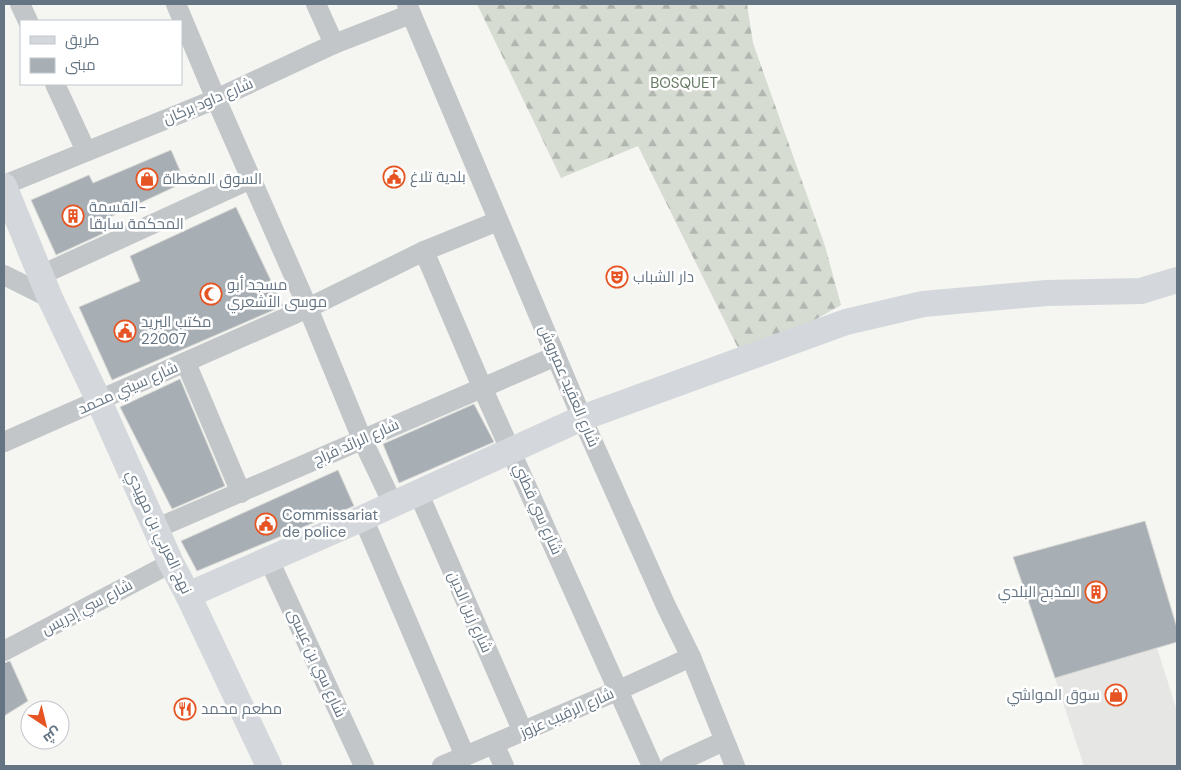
<svg xmlns="http://www.w3.org/2000/svg" width="1181" height="770" viewBox="0 0 1181 770" font-family="'DM Sans',Cairo,sans-serif">
  <style>
    .built { fill: #e6e7e5 }
    .forest { fill: url(#forest-firs) }
    .building { fill: #a7afb5; stroke: #d7d7d4 }
    .lines { fill: none; stroke-linecap: round; stroke-linejoin: round }
    .minor { stroke: #c2c6c9; stroke-width: 20 }
    .major { stroke: #d4d8dc; stroke-width: 26 }
    .labels { text-anchor: middle; dominant-baseline: central; stroke-width: 5; stroke-linejoin: round; paint-order: stroke }
    .park-label { font-size: 15px; fill: #677a63; stroke: #fff }
    .street-label { font-size: 15px; fill: #647483; stroke: #fff }
    .poi-label { font-size: 15px; fill: #647483; stroke: #fff; text-anchor: start }
  </style>
  <defs>
    <pattern id="forest-firs" width="22" height="20" patternUnits="userSpaceOnUse" patternTransform="scale(1.25)"><rect width="22" height="20" fill="#d6dcd2"/><path d="M5 1l3.5 6h-7zM16 11l3.5 6h-7z" fill="#b1b7b0"/></pattern>
  </defs>
  <rect width="100%" height="100%" fill="#f5f5f1"/>
  <!-- built -->
  <path class="built" d="M1157,648L1177,711V766H1084L1055,678Z"/>
  <!-- forest -->
  <path class="forest" d="M477,4H747L753,43L825,246L841,305L744,360L638,146L561,178Z"/>
  <!-- building -->
  <g class="building">
    <path d="M171,150L185,182L108,218L113,229L56,255L31,200L89,175L93,183Z"/>
    <path d="M236,207L283,306L112,380L79,307L140,281L130,256Z"/>
    <path d="M180,379L225,486L172,509L120,407Z"/>
    <path d="M474,404L494,442L399,483L383,444Z"/>
    <path d="M338,470L354,506L197,571L181,541Z"/>
    <path d="M1145,521L1177,628V642L1055,678L1013,557Z"/>
    <path d="M10,661L28,701L4,716V663Z"/>
  </g>
  <g class="lines">
    <!-- minor -->
    <g class="minor">
      <path d="M20,4L28,21"/>
      <path d="M176,4L216,99L308,308L362,439L393,504"/>
      <path d="M316,4L334,44"/>
      <path d="M407,4L582,418L666,606L691,657L735,766"/>
      <path d="M55,84L86,151"/>
      <path d="M4,185L216,99L334,44L411,14"/>
      <path d="M424,251L482,387L652,766"/>
      <path d="M4,275L50,298"/>
      <path d="M41,275L251,179"/>
      <path d="M186,363L241,493"/>
      <path d="M4,442L308,308L424,251L498,221"/>
      <path d="M418,492L523,732"/>
      <path d="M363,518L465,756"/>
      <path d="M155,529L556,356"/>
      <path d="M269,560L364,766"/>
      <path d="M4,651L171,563"/>
      <path d="M494,744L504,766"/>
      <path d="M442,766L619,690L691,657"/>
      <path d="M670,766L724,741"/>
    </g>
    <!-- major -->
    <g class="major">
      <path d="M4,186L50,298L99,401L171,563L188,595L269,766"/>
      <path d="M188,595L363,518L582,418L846,322L923,304L1047,293L1141,291L1177,280"/>
    </g>
  </g>
  <!-- icons -->
  <defs>
    <g id="civic-ring" transform="scale(1.125)"><circle r="9.5" fill="#fff" stroke="#e55422" stroke-width="1.5"/><path d="M-.6-6.5H3V-4.5H.6V-3L4-1V1h2V6H-6V1h2V-1L-.6-3ZM-1.2 2.5V6h2.4V2.5Z" fill="#e55422"/></g>
    <g id="shop-ring" transform="scale(1.125)"><circle r="9.5" fill="#fff" stroke="#e55422" stroke-width="1.5"/><path d="M-5-2.5h2.3a2.7 3.5 0 0 1 5.4 0H5L5.5 6h-11ZM-1.5-2.5h3a1.5 2.3 0 0 0-3 0Z" fill="#e55422"/></g>
    <g id="building-ring" transform="scale(1.125)"><circle r="9.5" fill="#fff" stroke="#e55422" stroke-width="1.5"/><path d="M-4-6H4V6H1V3H-1V6H-4ZM-2.5-4.3h1.7v1.8h-1.7ZM.8-4.3h1.7v1.8H.8ZM-2.5-1h1.7V.8h-1.7ZM.8-1h1.7V.8H.8Z" fill="#e55422"/></g>
    <g id="theatre-ring" transform="scale(1.125)"><circle r="9.5" fill="#fff" stroke="#e55422" stroke-width="1.5"/><path d="M-5-5.5Q0-4 5-5.5V0Q5 5 0 6Q-5 5-5 0ZM-3.3-2.5H-1v1.5H-3.3ZM1-2.5H3.3v1.5H1ZM-2.8 1Q0 5.5 2.8 1Z" fill="#e55422"/></g>
    <g id="mosque-ring" transform="scale(1.125)"><circle r="9.5" fill="#fff" stroke="#e55422" stroke-width="1.5"/><path d="M3.5-4.9A6 6 0 1 0 3.5 4.9A5 5 0 1 1 3.5-4.9Z" fill="#e55422"/></g>
    <g id="restaurant-ring" transform="scale(1.125)"><circle r="9.5" fill="#fff" stroke="#e55422" stroke-width="1.5"/><path d="M-5-6h1v4h1v-4h1v4h1v-4h1v5L-1.5 .5V6h-2V.5L-5-1ZM5-6V6H3V1.5H1.5Q1.5-4 5-6Z" fill="#e55422"/></g>
  </defs>
  <g fill-rule="evenodd">
    <use href="#civic-ring" x="394" y="177"/>
    <use href="#shop-ring" x="147" y="179"/>
    <use href="#building-ring" x="73" y="216"/>
    <use href="#theatre-ring" x="617" y="277"/>
    <use href="#mosque-ring" x="211" y="294"/>
    <use href="#civic-ring" x="125" y="331"/>
    <use href="#civic-ring" x="266" y="524"/>
    <use href="#building-ring" x="1096" y="592"/>
    <use href="#shop-ring" x="1116" y="695"/>
    <use href="#restaurant-ring" x="185" y="709"/>
  </g>
  <g class="labels">
    <!-- park labels -->
    <g class="park-label">
      <text x="684" y="83">BOSQUET</text>
    </g>
    <!-- street labels -->
    <g class="street-label">
      <text transform="translate(208 101) rotate(-23)">شارع داود بركان</text>
      <text transform="translate(569 386) rotate(67)">شارع العقيد عميروش</text>
      <text transform="translate(128 388) rotate(-24)">شارع سيني محمد</text>
      <text transform="translate(356 442) rotate(-24)">شارع الرائد فراج</text>
      <text transform="translate(538 509) rotate(66)">شارع سي قطني</text>
      <text transform="translate(159 532) rotate(65)">نهج العربي بن مهيدي</text>
      <text transform="translate(87 607) rotate(-28)">شارع سي إدريس</text>
      <text transform="translate(470 612) rotate(66)">شارع زين الدين</text>
      <text transform="translate(317 663) rotate(65)">شارع سي بن عيسى</text>
      <text transform="translate(567 713) rotate(-24)">شارع الرقيب عزوز</text>
    </g>
    <!-- poi labels -->
    <g class="poi-label">
      <text x="410" y="177">بلدية تلاغ</text>
      <text x="163" y="179">السوق المغطاة</text>
      <text x="89" y="207">القسمة-<tspan x="89" dy="17">المحكمة سابقا</tspan></text>
      <text x="633" y="277">دار الشباب</text>
      <text x="227" y="285">مسجد أبو<tspan x="227" dy="17">موسى الأشعري</tspan></text>
      <text x="141" y="322">مكتب البريد<tspan x="141" dy="17">22007</tspan></text>
      <text x="282" y="515">Commissariat<tspan x="282" dy="17">de police</tspan></text>
      <text x="1080" y="592" text-anchor="end">المذبح البلدي</text>
      <text x="1100" y="695" text-anchor="end">سوق المواشي</text>
      <text x="201" y="709">مطعم محمد</text>
    </g>
  </g>
  <!-- border -->
  <rect width="1181" height="770" fill="none" stroke="#647483" stroke-width="10"/>
  <!-- legend -->
  <rect x="20" y="20" width="162" height="65" fill="#ffffff" stroke="#c1c7cd"/>
  <rect x="30" y="36" width="25" height="8" fill="#d4d8dc" stroke="#c1c7cd"/>
  <text x="65" y="45" font-size="15" fill="#647483">طريق</text>
  <rect x="30" y="58" width="25" height="15" fill="#a7afb5" stroke="#c1c7cd"/>
  <text x="65" y="70" font-size="15" fill="#647483">مبنى</text>
  <!-- north arrow -->
  <g transform="translate(45 725) rotate(145)"><circle r="24" fill="#ffffff" stroke="#c1c7cd"/>
  <path d="M0-4L9 19L0 12L-9 19Z" fill="#e55422"/>
  <text y="-8" font-size="14" font-weight="bold" text-anchor="middle" fill="#647483">ش</text>
  </g>
</svg>
